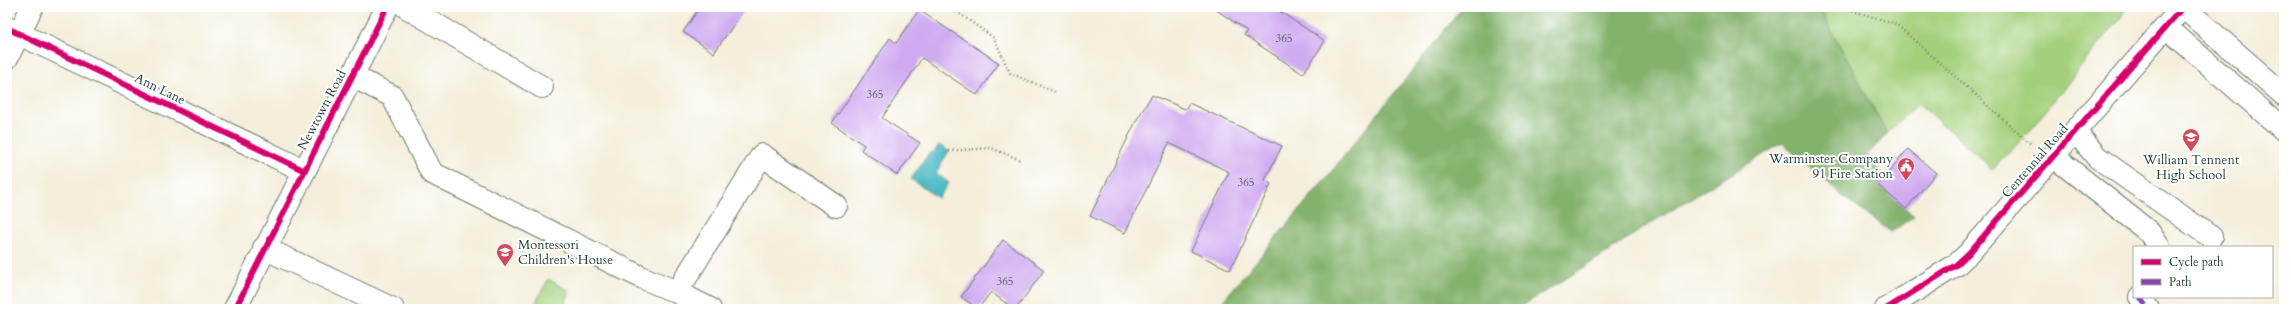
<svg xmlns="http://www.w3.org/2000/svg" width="2291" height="316" viewBox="0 0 2291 316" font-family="Cardo,serif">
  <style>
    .green { fill: #a4d07c; stroke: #628658 }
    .forest { fill: #83b26c; stroke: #517850 }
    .water { fill: #4cbac3; stroke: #367c7c }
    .building { fill: #cfaaf1 }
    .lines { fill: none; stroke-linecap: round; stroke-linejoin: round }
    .minor-casing { stroke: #6a7b6e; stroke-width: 24 }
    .path { stroke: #6a7b6e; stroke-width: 2.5; stroke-dasharray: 1 3; stroke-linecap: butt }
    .minor { stroke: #fff; stroke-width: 22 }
    .quiet { stroke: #8e44ad; stroke-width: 5; stroke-dasharray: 10 5; stroke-linecap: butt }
    .cycleway-casing { stroke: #fff; stroke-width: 8 }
    .cycleway { stroke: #d6006c; stroke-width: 6 }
    .labels { text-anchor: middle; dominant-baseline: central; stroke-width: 4; stroke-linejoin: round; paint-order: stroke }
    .number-label { font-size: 11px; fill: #4b5863 }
    .street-label { font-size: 13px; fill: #1f3d34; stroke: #fff }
    .poi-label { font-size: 13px; fill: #1f3d34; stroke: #fff; text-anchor: end }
  </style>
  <rect width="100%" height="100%" fill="#fff"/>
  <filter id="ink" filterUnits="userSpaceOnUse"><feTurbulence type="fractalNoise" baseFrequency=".025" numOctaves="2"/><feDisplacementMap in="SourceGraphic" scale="8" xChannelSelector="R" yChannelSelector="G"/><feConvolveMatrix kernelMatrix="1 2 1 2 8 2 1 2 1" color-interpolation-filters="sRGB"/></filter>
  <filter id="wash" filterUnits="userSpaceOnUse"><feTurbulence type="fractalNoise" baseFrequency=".012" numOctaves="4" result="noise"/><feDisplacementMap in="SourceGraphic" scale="16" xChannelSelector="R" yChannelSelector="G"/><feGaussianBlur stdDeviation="0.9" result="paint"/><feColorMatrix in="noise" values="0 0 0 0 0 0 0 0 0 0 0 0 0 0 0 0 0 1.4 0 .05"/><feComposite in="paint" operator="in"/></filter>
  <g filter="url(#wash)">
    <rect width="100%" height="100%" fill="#f4eedb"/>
    <!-- green -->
    <g class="green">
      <path d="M1816,7H2129L2026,135L1993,169L1918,103L1887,134L1820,9Z"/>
      <path d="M548,279L570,291L563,309H551L536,302Z"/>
    </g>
    <!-- forest -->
    <path class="forest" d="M1463,7H1816L1820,9L1887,134L1867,155L1884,177L1878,185L1914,216L1891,232L1842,196L1782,143L1654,221L1597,259L1517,309H1216L1328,176Z"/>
    <!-- water -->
    <path class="water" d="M939,145L949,151L936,173L949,183L938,198L911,179L930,152L933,153Z"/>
    <g id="blocks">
      <!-- building -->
      <g class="building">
        <path d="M700,7H746L714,53L683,32Z"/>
        <path d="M1216,7H1273L1325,41L1303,74L1244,35L1247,31L1215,9Z"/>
        <path d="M919,10L999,63L977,95L922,58L882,118L920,143L897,175L861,150L864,145L832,123L890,38L896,43Z"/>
        <path d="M1152,95L1185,109L1189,103L1282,146L1265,180L1271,184L1230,270L1191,251L1229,172L1169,143L1125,233L1090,216L1136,121Z"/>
        <path d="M1908,149L1936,173L1906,209L1878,185Z"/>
        <path d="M1003,240L1044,270L1016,309H1004L1007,304L991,292L978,309L961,297Z"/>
      </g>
    </g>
  </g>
  <g filter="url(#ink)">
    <use href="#blocks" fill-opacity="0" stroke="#6a7b6e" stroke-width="1"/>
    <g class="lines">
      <!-- minor casing -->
      <g class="minor-casing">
        <g id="minor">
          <path d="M406,7L542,87"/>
          <path d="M2183,7L2284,95"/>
          <path d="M2166,27L2284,130"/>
          <path d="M7,28L303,170"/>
          <path d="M7,58L32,7"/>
          <path d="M352,76L392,96L432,173L643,278L677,292L762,155L836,206"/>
          <path d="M2075,131L2097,157L2211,237"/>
          <path d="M2053,156L2149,232L2159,247"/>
          <path d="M264,248L393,309"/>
          <path d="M677,292L710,309"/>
          <path d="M2140,297L2148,309"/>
          <path d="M235,309L387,7"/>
          <path d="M1886,309L1956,265L1969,253L2183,7"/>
        </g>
      </g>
      <!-- path -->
      <g class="path">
        <path d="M950,7L994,38L1010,73L1055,92"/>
        <path d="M1841,7L1896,24L2031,144"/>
        <path d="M949,151L991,148L1021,160"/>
      </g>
      <!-- minor -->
      <use href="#minor" class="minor"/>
      <!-- quiet -->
      <path class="quiet" d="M2140,297L2148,309"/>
      <!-- cycleway casing -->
      <g class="cycleway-casing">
        <g id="cycleway">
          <path d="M7,28L303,170"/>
          <path d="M235,309L387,7"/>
          <path d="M1886,309L1956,265L1969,253L2183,7"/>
        </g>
      </g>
      <!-- cycleway -->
      <use href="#cycleway" class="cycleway"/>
    </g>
  </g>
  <!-- icons -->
  <defs>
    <g id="school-pin" transform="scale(0.9)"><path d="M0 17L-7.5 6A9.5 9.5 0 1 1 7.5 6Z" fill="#d1495b" stroke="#fff"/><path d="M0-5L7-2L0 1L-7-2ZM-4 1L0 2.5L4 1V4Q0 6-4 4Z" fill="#fff"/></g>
    <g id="civic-pin" transform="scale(0.9)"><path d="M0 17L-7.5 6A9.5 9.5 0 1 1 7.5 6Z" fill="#d1495b" stroke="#fff"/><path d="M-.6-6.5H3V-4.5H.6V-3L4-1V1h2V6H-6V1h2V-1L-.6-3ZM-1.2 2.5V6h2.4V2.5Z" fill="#fff"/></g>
  </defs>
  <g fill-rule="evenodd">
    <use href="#school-pin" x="2191" y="137"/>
    <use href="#civic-pin" x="1906" y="166"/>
    <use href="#school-pin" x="505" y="252"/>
  </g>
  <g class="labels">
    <!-- number labels -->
    <g class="number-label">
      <text x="1284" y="38">365</text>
      <text x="875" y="94">365</text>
      <text x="1246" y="182">365</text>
      <text x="1005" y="281">365</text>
    </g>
    <!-- street labels -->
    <g class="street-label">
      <text transform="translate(160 89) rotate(26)">Ann Lane</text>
      <text transform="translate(322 110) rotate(-62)">Newtown Road</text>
      <text transform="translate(2035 161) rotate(-49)">Centennial Road</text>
    </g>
    <!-- poi labels -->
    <g class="poi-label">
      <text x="1893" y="159">Warminster Company<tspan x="1893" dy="15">91 Fire Station</tspan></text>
      <text x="2191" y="160" text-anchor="middle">William Tennent<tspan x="2191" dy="15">High School</tspan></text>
      <text x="518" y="245" text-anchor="start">Montessori<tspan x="518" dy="15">Children's House</tspan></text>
    </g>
  </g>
  <!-- margin -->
  <rect width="2291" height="316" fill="none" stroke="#fff" stroke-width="24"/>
  <!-- legend -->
  <rect x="2133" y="246" width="140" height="52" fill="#ffffff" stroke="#a5b1ae"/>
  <rect x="2141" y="259" width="20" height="6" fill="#d6006c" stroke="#a5b1ae"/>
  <text x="2169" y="266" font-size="12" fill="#1f3d34">Cycle path</text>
  <rect x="2141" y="279" width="20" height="6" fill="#8e44ad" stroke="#a5b1ae"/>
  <text x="2169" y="286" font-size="12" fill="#1f3d34">Path</text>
</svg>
